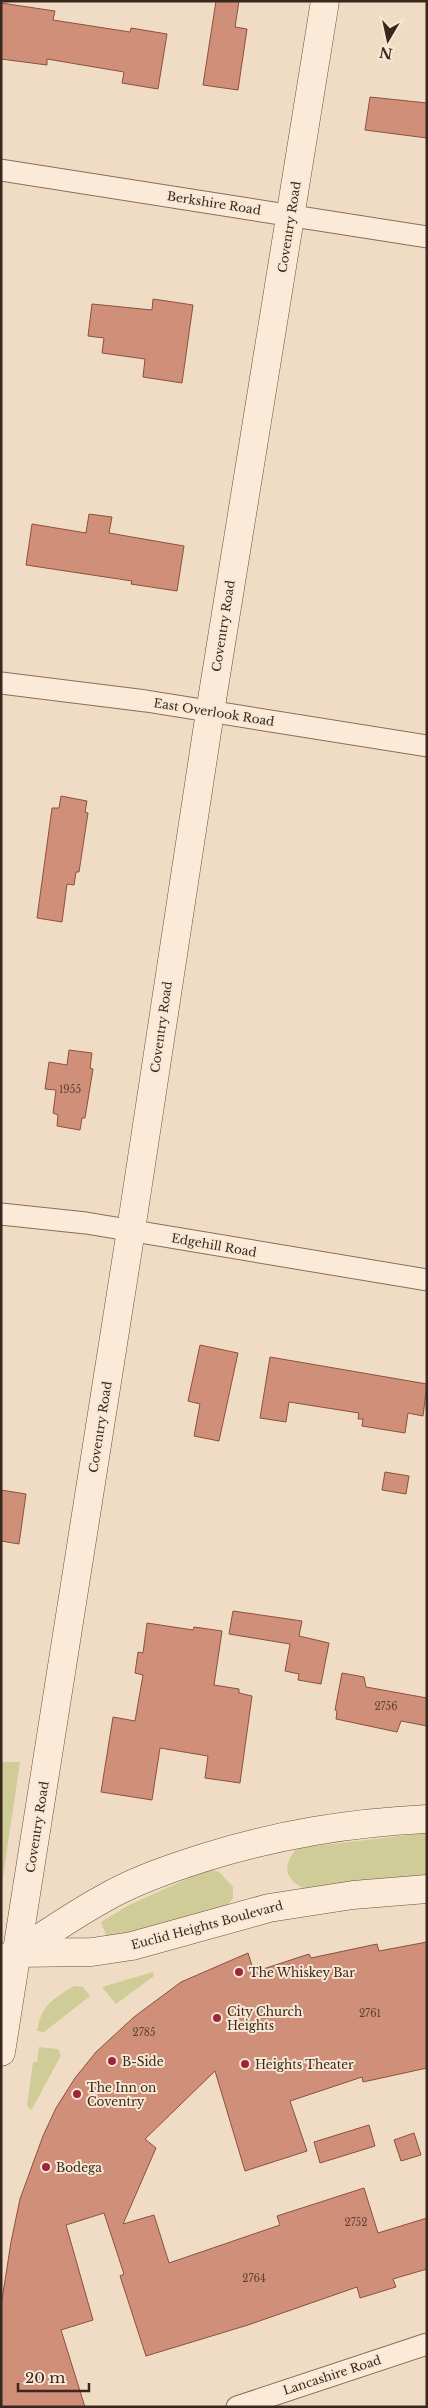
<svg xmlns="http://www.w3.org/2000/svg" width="428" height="2408" viewBox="0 0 428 2408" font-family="'Libre Baskerville',serif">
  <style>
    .green { fill: #cfcc97 }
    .building { fill: #cf8f78; stroke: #8b513e }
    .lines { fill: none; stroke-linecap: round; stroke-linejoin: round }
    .street-casing { stroke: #8b6c59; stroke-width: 23 }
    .secondary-casing { stroke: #6d4d3c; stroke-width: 29 }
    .street { stroke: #faead7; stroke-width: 21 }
    .secondary { stroke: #faead7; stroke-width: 28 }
    .poi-dot { fill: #9c273a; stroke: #f7e7d3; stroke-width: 2 }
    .labels { text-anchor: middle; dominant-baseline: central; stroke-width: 4; stroke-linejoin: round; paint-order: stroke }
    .number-label { font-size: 10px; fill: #5f4134 }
    .street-label { font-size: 12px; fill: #3a271e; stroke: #f7e7d3 }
    .poi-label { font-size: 12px; fill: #3a271e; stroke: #f7e7d3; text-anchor: start }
  </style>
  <rect width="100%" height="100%" fill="#f0dcc4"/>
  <!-- green -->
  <g class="green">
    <path d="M1,1762H20L1,1890Z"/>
    <path d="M427,1833V1877L307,1890C285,1880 281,1867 297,1848Z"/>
    <path d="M209,1869L219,1872L233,1887V1898L227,1906L108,1940L101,1922L129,1905Z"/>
    <path d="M153,1972L154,1976L116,2004L102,1987Z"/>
    <path d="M74,1986L83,1987L90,1996L44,2032L37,2031C42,2004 52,2000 74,1986Z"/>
    <path d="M39,2047L58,2049L61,2055L32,2109H30L27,2105L33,2062H37Z"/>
  </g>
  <!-- building -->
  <g class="building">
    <path d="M216,1H239L235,27L247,29L238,90L203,85Z"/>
    <path d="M1,3L55,11L53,20L130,32L131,28L167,34L158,89L122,83L124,72L47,59V65L1,59Z"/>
    <path d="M370,97L427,103V138L365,130Z"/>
    <path d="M153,299L193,305L182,383L143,377L145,359L102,353L104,338L88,336L92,304L152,310Z"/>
    <path d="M89,514L112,517L109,533L184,546L177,591L131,584L132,581L26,565L32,524L86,533Z"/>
    <path d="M61,796L87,801L85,812L88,813L79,872H76L74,885L67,884L62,922L37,918L52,808H59Z"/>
    <path d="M69,1050L92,1053L90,1068L93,1069L85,1118H82L80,1130L57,1126L58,1115L53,1113L56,1090L45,1089L49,1062L67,1065Z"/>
    <path d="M200,1345L238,1353L219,1441L194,1436L200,1404L188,1401Z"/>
    <path d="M270,1357L427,1384L423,1416L408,1413L405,1433L362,1426L363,1419H358L359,1413L289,1402L286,1422L260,1418Z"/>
    <path d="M385,1472L409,1476L406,1494L382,1490Z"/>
    <path d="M1,1490L26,1494L19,1544L1,1541Z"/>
    <path d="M233,1611L302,1621L299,1636L329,1643L321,1684L298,1680L299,1674L285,1671L290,1644L229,1634Z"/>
    <path d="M147,1623L193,1630L194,1627L222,1631L214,1685L239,1689V1693L252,1696L240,1783L205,1778L208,1756L160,1748L152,1800L101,1792L113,1717L135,1721L143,1675L135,1673L138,1652L143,1653Z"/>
    <path d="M342,1673L364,1677L366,1687L427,1698V1726L401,1721L397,1732L336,1719L337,1711L335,1710Z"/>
    <path d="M427,1942V2068L363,2082L362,2077L290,2101L307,2151L245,2171L215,2071L145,2139L156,2148L123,2224L154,2215L169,2263L280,2225L277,2216L364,2188L378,2233L427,2218V2269L393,2279L396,2287L360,2298L357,2287L248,2325L146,2356L120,2276L124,2274L104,2213L66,2225L93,2320L61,2330L85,2407H1V2306L11,2242L20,2199L43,2136L56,2108L75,2078L96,2052L134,2017L181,1982L248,1953L254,1972L309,1954L311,1958L377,1944L379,1951Z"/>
    <path d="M369,2125L375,2146L320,2163L314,2142Z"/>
    <path d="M414,2133L421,2155L401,2161L394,2140Z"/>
  </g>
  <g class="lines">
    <!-- street casing -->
    <g class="street-casing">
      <g id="street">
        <path d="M1,170L427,237"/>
        <path d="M1,683L146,701L427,746"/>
        <path d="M1,1214L86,1223L427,1280"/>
        <path d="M237,2407L427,2344"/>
      </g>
    </g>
    <!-- secondary casing -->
    <g class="secondary-casing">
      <g id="secondary">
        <path d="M17,1953L92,1952L132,1946L269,1908L353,1895L427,1889"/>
        <path d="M7,1957L17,1953C45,1935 72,1916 101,1900C133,1881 171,1868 206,1857C281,1834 348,1823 427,1819"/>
        <path d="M1,2052L131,1230L210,712L325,1"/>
      </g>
    </g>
    <!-- street -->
    <use href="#street" class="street"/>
    <!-- secondary -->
    <use href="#secondary" class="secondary"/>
  </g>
  <!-- markers -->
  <g class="poi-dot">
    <circle cx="239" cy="1972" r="5"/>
    <circle cx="217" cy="2018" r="5"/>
    <circle cx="112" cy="2061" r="5"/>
    <circle cx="245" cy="2064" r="5"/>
    <circle cx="77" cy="2094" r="5"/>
    <circle cx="46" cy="2167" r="5"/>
  </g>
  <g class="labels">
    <!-- number labels -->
    <g class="number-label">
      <text x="70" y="1089">1955</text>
      <text x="386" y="1706">2756</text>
      <text x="370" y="2013">2761</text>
      <text x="144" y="2032">2785</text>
      <text x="356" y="2222">2752</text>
      <text x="254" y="2278">2764</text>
    </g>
    <!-- street labels -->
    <g class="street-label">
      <text transform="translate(214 203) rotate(9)">Berkshire Road</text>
      <text transform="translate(289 227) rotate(-81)">Coventry Road</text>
      <text transform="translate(223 626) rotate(-81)">Coventry Road</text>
      <text transform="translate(214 712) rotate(9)">East Overlook Road</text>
      <text transform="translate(161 1027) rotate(-82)">Coventry Road</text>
      <text transform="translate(214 1245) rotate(10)">Edgehill Road</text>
      <text transform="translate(100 1427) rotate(-81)">Coventry Road</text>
      <text transform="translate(37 1827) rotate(-81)">Coventry Road</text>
      <text transform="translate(207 1925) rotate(-15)">Euclid Heights Boulevard</text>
      <text transform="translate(332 2375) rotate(-18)">Lancashire Road</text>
    </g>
    <!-- poi labels -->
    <g class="poi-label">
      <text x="249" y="1972">The Whiskey Bar</text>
      <text x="227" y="2011">City Church<tspan x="227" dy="14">Heights</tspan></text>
      <text x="122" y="2061">B-Side</text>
      <text x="255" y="2064">Heights Theater</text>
      <text x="87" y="2087">The Inn on<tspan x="87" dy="14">Coventry</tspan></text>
      <text x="56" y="2167">Bodega</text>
    </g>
  </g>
  <!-- border -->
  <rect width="428" height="2408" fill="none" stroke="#3a271e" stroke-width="5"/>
  <!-- north arrow -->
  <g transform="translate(388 40) rotate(189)" stroke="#f7e7d3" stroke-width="4" paint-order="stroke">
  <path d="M0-4L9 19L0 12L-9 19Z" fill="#3a271e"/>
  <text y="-8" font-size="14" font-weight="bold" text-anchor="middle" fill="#3a271e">N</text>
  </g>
  <!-- scale -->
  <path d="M18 2383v8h71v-8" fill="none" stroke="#3a271e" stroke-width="2.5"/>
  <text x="25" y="2383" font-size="15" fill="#3a271e" stroke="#f7e7d3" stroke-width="4" paint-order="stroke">20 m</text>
</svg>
